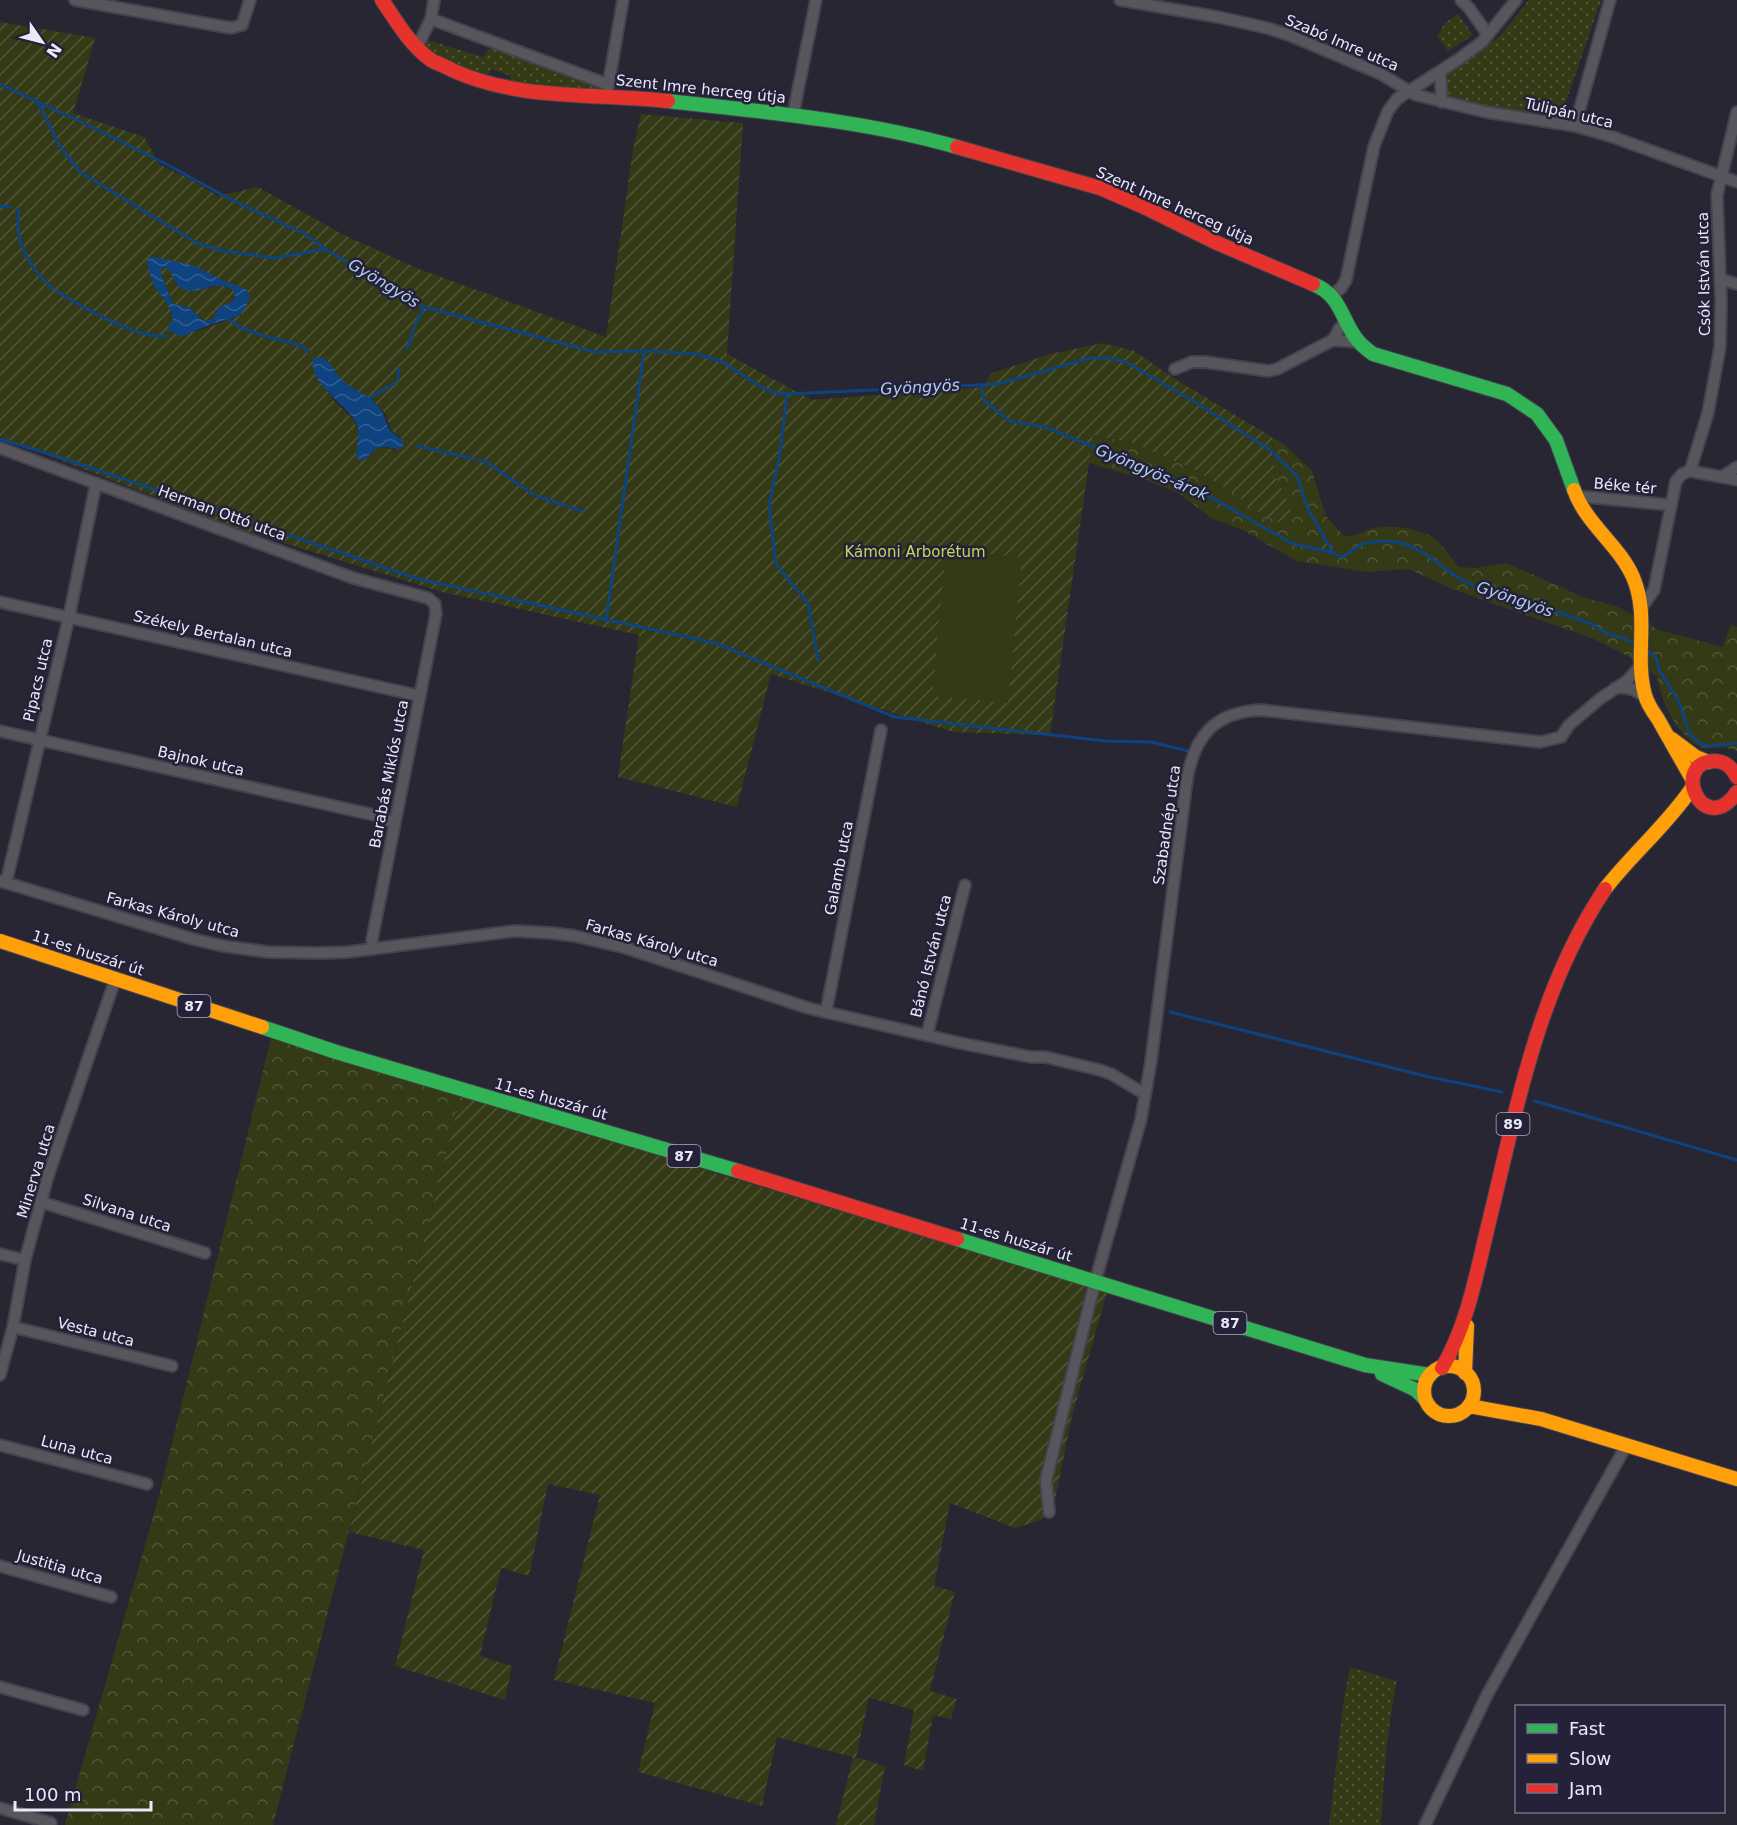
<svg xmlns="http://www.w3.org/2000/svg" width="1737" height="1825" viewBox="0 0 1737 1825" font-family="'DejaVu Sans',sans-serif">
  <style>
    .grass { fill: url(#grass-dots) }
    .forest { fill: url(#forest-crowns) }
    .garden { fill: url(#garden-furrows); fill-rule: evenodd }
    .pitch { fill: #343a16 }
    .water { fill: url(#water-waves); fill-rule: evenodd }
    .lines { fill: none; stroke-linecap: round; stroke-linejoin: round }
    .stream { stroke: #0e4380; stroke-width: 3 }
    .street-casing { stroke: #44424e; stroke-width: 14 }
    .fast-casing { stroke: #44424e; stroke-width: 16 }
    .slow-casing { stroke: #44424e; stroke-width: 16 }
    .jam-casing { stroke: #44424e; stroke-width: 16 }
    .street { stroke: #58565c; stroke-width: 10 }
    .fast { stroke: #30b455; stroke-width: 14 }
    .slow { stroke: #ff9f0a; stroke-width: 14 }
    .jam { stroke: #e5322d; stroke-width: 14 }
    .labels { text-anchor: middle; dominant-baseline: central; stroke-width: 5; stroke-linejoin: round; paint-order: stroke }
    .shield { fill: #242138; stroke: #afadbe; stroke-width: 1.5 }
    .shield-label { font-size: 14px; font-weight: bold; fill: #eae9f8 }
    .street-label { font-size: 15px; fill: #eae9f8; stroke: #242138 }
    .park-label { font-size: 15px; fill: #c2d859; stroke: #242138 }
    .water-label { font-size: 16px; font-style: italic; fill: #afccf2; stroke: #242138 }
  </style>
  <defs>
    <pattern id="grass-dots" width="8" height="8" patternUnits="userSpaceOnUse" patternTransform="scale(1.5)"><rect width="8" height="8" fill="#343a16"/><path d="M2 2h.1M6 6h.1" fill="none" stroke="#525639" stroke-width="1.8" stroke-linecap="round"/></pattern>
    <pattern id="forest-crowns" width="20" height="18" patternUnits="userSpaceOnUse" patternTransform="scale(1.5)"><rect width="20" height="18" fill="#343a16"/><path d="M2 6a3 3 0 1 1 6 0M12 15a3 3 0 1 1 6 0" fill="none" stroke="#525639"/></pattern>
    <pattern id="garden-furrows" width="10" height="10" patternUnits="userSpaceOnUse" patternTransform="scale(1.5)"><rect width="10" height="10" fill="#343a16"/><path d="M-1 1l2-2M0 10L10 0M9 11l2-2" fill="none" stroke="#525639"/></pattern>
    <pattern id="water-waves" width="16" height="10" patternUnits="userSpaceOnUse" patternTransform="scale(1.5)"><rect width="16" height="10" fill="#0e4380"/><path d="M0 5q4-4 8 0t8 0" fill="none" stroke="#315e93"/></pattern>
  </defs>
  <rect width="100%" height="100%" fill="#282633"/>
  <!-- grass -->
  <g class="grass">
    <path d="M1529,0H1601L1561,116L1486,106L1447,98L1446,75L1499,37Z"/>
    <path d="M1458,14L1473,35L1448,51L1437,37L1445,23Z"/>
    <path d="M427,40L483,57L493,44L604,83V93L509,84L511,76L491,69L485,79L451,66L422,45Z"/>
    <path d="M1350,1667L1397,1681C1387,1728 1384,1776 1381,1825H1329L1344,1698Z"/>
  </g>
  <!-- forest -->
  <g class="forest">
    <path d="M1093,435L1130,442L1194,469L1227,489L1290,506L1275,475L1272,437L1285,445L1312,471L1326,516L1344,536C1359,536 1362,531 1375,528C1392,525 1415,528 1431,536C1441,542 1451,558 1459,567L1476,568L1507,563L1585,598L1616,606L1659,630L1723,647L1731,624L1737,627V751C1733,750 1728,748 1723,747C1717,747 1711,749 1705,748C1679,742 1660,699 1657,676L1629,657L1594,639L1452,589L1409,569L1368,572L1296,561L1243,530L1211,518L1179,493L1143,479L1089,463Z"/>
    <path d="M272,1034L461,1096L273,1825H65L159,1496Z"/>
  </g>
  <!-- garden -->
  <g class="garden">
    <path d="M0,22L95,38L73,113L144,137L160,165L190,179L218,196L258,187L342,234L419,269L606,337L633,150L641,114L743,123L727,354L812,400L982,387L992,373L1050,354L1103,343L1134,351L1175,379L1272,437L1275,475L1290,506L1291,522L1286,527L1260,513L1227,489L1194,469L1130,442L1093,435L1050,735L953,732L771,674L737,807L618,777L639,635L442,592L236,528L0,437ZM155,257L241,287V315L198,331L173,322V316L166,300ZM313,358H324C333,365 337,376 345,383C356,391 375,401 383,411C392,422 385,430 401,437L396,450C370,442 379,455 361,461L356,456L359,435L354,420L333,400Z"/>
    <path d="M165,267L170,270L176,284C182,286 189,288 196,289C210,291 219,280 234,291L235,298L230,303L219,307L213,319L205,321C199,318 198,316 193,311C188,306 180,305 173,304L161,274V269Z"/>
    <path d="M461,1096L1107,1292L1072,1416L1053,1509L1041,1520L1015,1528L950,1503L934,1586L955,1592L930,1691L957,1699L951,1719L933,1715L923,1771L904,1765L914,1710L869,1698L856,1757L885,1766L874,1825H836L853,1757L777,1737L762,1806L638,1772L655,1703L554,1680L600,1495L548,1484L529,1576L501,1568L480,1656L512,1666L505,1700L395,1666L424,1550L349,1532Z"/>
  </g>
  <!-- pitch -->
  <path class="pitch" d="M946,550L1022,557L1008,703L932,696Z"/>
  <!-- water -->
  <g class="water">
    <path d="M155,257L195,266L224,281L241,287L247,290L250,295C244,320 233,317 212,324C201,328 191,333 181,337L169,330L168,325L173,322C173,305 159,296 152,281C150,275 148,268 147,262L148,258ZM165,267C174,272 173,285 183,289C199,297 216,277 234,291L235,298L230,303L219,307L213,319L205,321C198,318 198,316 193,311C188,306 180,305 173,304L161,274V269Z"/>
    <path d="M313,358H324C333,365 335,372 342,380C349,387 365,394 374,402C386,412 383,419 390,430C394,436 400,436 404,442L402,448C394,451 390,446 382,447C372,448 370,458 361,461L356,456C357,444 362,431 354,419C342,401 308,383 313,358Z"/>
  </g>
  <g class="lines">
    <!-- stream -->
    <g class="stream">
      <path d="M0,84L94,128L170,166L226,197L305,234L325,249L424,307L595,352L650,351L697,354L723,362L761,387L775,393L787,394L998,384L1090,358H1109L1126,362L1200,405L1270,450L1297,476L1307,507L1333,553L1341,557C1349,555 1353,548 1360,545C1370,541 1391,540 1401,543C1430,551 1442,571 1468,583C1506,600 1547,607 1586,622C1593,624 1599,629 1606,633C1616,637 1627,638 1636,644"/>
      <path d="M37,100L59,145L80,172L197,243L223,251L275,258L325,249"/>
      <path d="M0,206L11,207"/>
      <path d="M17,210L19,211C13,242 31,269 53,289"/>
      <path d="M57,291C82,307 137,339 166,336"/>
      <path d="M228,319L242,328L264,336"/>
      <path d="M415,325L424,307"/>
      <path d="M412,334L414,328"/>
      <path d="M268,337L302,346L308,352"/>
      <path d="M407,349L412,336"/>
      <path d="M398,380L399,368"/>
      <path d="M981,385L984,400L1009,421L1045,427L1193,487L1291,543L1333,553"/>
      <path d="M787,394L780,453L769,506L776,564L808,603L818,660"/>
      <path d="M368,399L395,383"/>
      <path d="M0,439L59,457L418,579L715,643L895,717L1105,741L1151,742L1188,751"/>
      <path d="M418,446L474,459"/>
      <path d="M479,460L485,461L533,494"/>
      <path d="M537,496L564,505"/>
      <path d="M569,507L582,511"/>
      <path d="M606,621L644,352"/>
      <path d="M1647,651L1656,657L1659,670L1679,702L1689,733L1699,743L1710,746L1737,743"/>
      <path d="M1170,1012L1425,1076L1502,1092"/>
      <path d="M1535,1101L1737,1160"/>
    </g>
    <!-- street casing -->
    <g class="street-casing">
      <g id="street">
        <path d="M75,0L231,28L242,25L250,0"/>
        <path d="M1120,0L1218,17L1267,28L1289,35L1381,74L1416,95L1486,112L1575,126L1610,136L1737,182"/>
        <path d="M1461,0L1469,8L1488,35"/>
        <path d="M431,19L604,83L610,82"/>
        <path d="M417,47L431,19L434,0"/>
        <path d="M1440,72L1442,102"/>
        <path d="M608,87L623,0"/>
        <path d="M793,115L816,0"/>
        <path d="M1575,126L1610,0"/>
        <path d="M1720,279L1737,284"/>
        <path d="M1332,295L1341,288L1346,280L1374,146L1388,111L1397,99L1459,59L1482,42L1516,0"/>
        <path d="M1333,340L1339,329L1346,322"/>
        <path d="M1175,369L1192,362H1205L1268,371L1277,369L1333,340L1357,342"/>
        <path d="M0,448L353,578L428,598L435,604L436,614L372,940L373,949"/>
        <path d="M1690,471L1708,413L1720,347L1721,301L1717,195L1737,112"/>
        <path d="M1690,471L1722,477L1737,467"/>
        <path d="M1722,477L1737,480"/>
        <path d="M1576,496L1671,505"/>
        <path d="M0,602L420,696"/>
        <path d="M1642,607L1654,590L1676,481L1682,474L1690,471"/>
        <path d="M1615,688C1628,687 1635,689 1645,697"/>
        <path d="M0,731L374,815L395,823"/>
        <path d="M0,881L193,939L223,946L268,952L320,953L348,952L514,931L552,933L575,936L626,948L808,1008L960,1043L1031,1057H1045L1100,1070L1111,1074L1145,1094"/>
        <path d="M6,883L69,617L96,483"/>
        <path d="M826,1012L881,730"/>
        <path d="M927,1035L965,885"/>
        <path d="M41,1202L205,1253"/>
        <path d="M0,1254L25,1260"/>
        <path d="M13,1327L172,1366"/>
        <path d="M0,1375L13,1327L25,1260L48,1176L115,980"/>
        <path d="M0,1445L147,1484"/>
        <path d="M1049,1512L1046,1480L1095,1282L1141,1119L1151,1061L1187,779C1195,735 1215,712 1261,710L1540,742L1561,737L1569,725L1601,698L1627,681L1640,666"/>
        <path d="M0,1566L111,1597"/>
        <path d="M0,1687L83,1710"/>
        <path d="M0,1808L51,1823"/>
        <path d="M1425,1825L1487,1695L1626,1446"/>
      </g>
    </g>
    <!-- fast casing -->
    <g class="fast-casing">
      <g id="fast">
        <path d="M668,101C764,112 863,120 957,147"/>
        <path d="M1313,284C1340,295 1340,315 1355,337C1360,344 1366,349 1373,354L1507,394L1537,414L1556,440L1574,490"/>
        <path d="M262,1027L336,1052L738,1171"/>
        <path d="M957,1239L1365,1365L1430,1375"/>
        <path d="M1382,1374L1416,1390L1425,1399"/>
      </g>
    </g>
    <!-- slow casing -->
    <g class="slow-casing">
      <g id="slow">
        <path d="M1574,490C1586,524 1619,545 1633,577C1650,617 1634,655 1645,695C1647,703 1653,712 1658,719C1669,739 1681,759 1692,779"/>
        <path d="M1672,739L1696,757L1708,762"/>
        <path d="M1605,889C1632,854 1667,825 1692,788"/>
        <path d="M0,941L262,1027"/>
        <circle cx="1449" cy="1391" r="25"/>
        <path d="M1465,1373L1467,1326"/>
        <path d="M1469,1406L1541,1419L1737,1479"/>
      </g>
    </g>
    <!-- jam casing -->
    <g class="jam-casing">
      <g id="jam">
        <path d="M382,0C396,21 410,45 431,60C438,64 445,66 452,70C519,101 596,93 668,101"/>
        <path d="M957,147L1100,188L1144,207L1217,243L1313,284"/>
        <path d="M1737,777C1732,768 1726,761 1715,761C1669,761 1703,841 1737,792"/>
        <path d="M738,1171L957,1239"/>
        <path d="M1442,1368C1468,1324 1477,1271 1489,1222C1517,1107 1538,989 1605,889"/>
      </g>
    </g>
    <!-- street -->
    <use href="#street" class="street"/>
    <!-- fast -->
    <use href="#fast" class="fast"/>
    <!-- slow -->
    <use href="#slow" class="slow"/>
    <!-- jam -->
    <use href="#jam" class="jam"/>
  </g>
  <g class="labels">
    <!-- shield labels -->
    <g class="shield">
      <rect x="177.5" y="995" width="33" height="22" rx="4.5"/>
      <rect x="1496.5" y="1113" width="33" height="22" rx="4.5"/>
      <rect x="667.5" y="1145" width="33" height="22" rx="4.5"/>
      <rect x="1213.5" y="1312" width="33" height="22" rx="4.5"/>
    </g>
    <g class="shield-label">
      <text x="194" y="1006">87</text>
      <text x="1513" y="1124">89</text>
      <text x="684" y="1156">87</text>
      <text x="1230" y="1323">87</text>
    </g>
    <!-- street labels -->
    <g class="street-label">
      <text transform="translate(1342 43) rotate(23)">Szabó Imre utca</text>
      <text transform="translate(701 89) rotate(6)">Szent Imre herceg útja</text>
      <text transform="translate(1569 113) rotate(13)">Tulipán utca</text>
      <text transform="translate(1175 206) rotate(24)">Szent Imre herceg útja</text>
      <text transform="translate(1704 274) rotate(-91)">Csók István utca</text>
      <text transform="translate(1625 486) rotate(5)">Béke tér</text>
      <text transform="translate(222 513) rotate(20)">Herman Ottó utca</text>
      <text transform="translate(213 634) rotate(13)">Székely Bertalan utca</text>
      <text transform="translate(38 680) rotate(-77)">Pipacs utca</text>
      <text transform="translate(201 761) rotate(13)">Bajnok utca</text>
      <text transform="translate(389 774) rotate(-79)">Barabás Miklós utca</text>
      <text transform="translate(1167 825) rotate(-82)">Szabadnép utca</text>
      <text transform="translate(839 868) rotate(-79)">Galamb utca</text>
      <text transform="translate(173 915) rotate(15)">Farkas Károly utca</text>
      <text transform="translate(652 943) rotate(16)">Farkas Károly utca</text>
      <text transform="translate(88 953) rotate(18)">11-es huszár út</text>
      <text transform="translate(931 956) rotate(-76)">Bánó István utca</text>
      <text transform="translate(551 1099) rotate(16)">11-es huszár út</text>
      <text transform="translate(36 1171) rotate(-73)">Minerva utca</text>
      <text transform="translate(127 1213) rotate(18)">Silvana utca</text>
      <text transform="translate(1016 1240) rotate(17)">11-es huszár út</text>
      <text transform="translate(96 1332) rotate(14)">Vesta utca</text>
      <text transform="translate(77 1450) rotate(15)">Luna utca</text>
      <text transform="translate(60 1567) rotate(16)">Justitia utca</text>
    </g>
    <!-- park labels -->
    <g class="park-label">
      <text x="915" y="552">Kámoni Arborétum</text>
    </g>
    <!-- water labels -->
    <g class="water-label">
      <text transform="translate(384 283) rotate(31)">Gyöngyös</text>
      <text transform="translate(920 387) rotate(-3)">Gyöngyös</text>
      <text transform="translate(1152 472) rotate(23)">Gyöngyös-árok</text>
      <text transform="translate(1515 599) rotate(19)">Gyöngyös</text>
    </g>
  </g>
  <!-- legend -->
  <rect x="1515" y="1705" width="210" height="108" fill="#242138" stroke="#737185" stroke-width="1.5"/>
  <rect x="1527" y="1724" width="30" height="9" fill="#30b455" stroke="#737185" stroke-width="1.5"/>
  <text x="1569" y="1735" font-size="18" fill="#eae9f8">Fast</text>
  <rect x="1527" y="1754" width="30" height="9" fill="#ff9f0a" stroke="#737185" stroke-width="1.5"/>
  <text x="1569" y="1765" font-size="18" fill="#eae9f8">Slow</text>
  <rect x="1527" y="1784" width="30" height="9" fill="#e5322d" stroke="#737185" stroke-width="1.5"/>
  <text x="1569" y="1795" font-size="18" fill="#eae9f8">Jam</text>
  <!-- north arrow -->
  <g transform="translate(42 42) rotate(125)" stroke="#242138" stroke-width="4.5" paint-order="stroke">
  <path d="M0-4.5L10 22L0 15L-10 22Z" fill="#eae9f8"/>
  <text y="-9" font-size="16" font-weight="bold" text-anchor="middle" fill="#eae9f8">N</text>
  </g>
  <!-- scale -->
  <path d="M15 1801v9h136v-9" fill="none" stroke="#eae9f8" stroke-width="3"/>
  <text x="24" y="1801" font-size="18" fill="#eae9f8" stroke="#242138" stroke-width="4.5" paint-order="stroke">100 m</text>
</svg>
